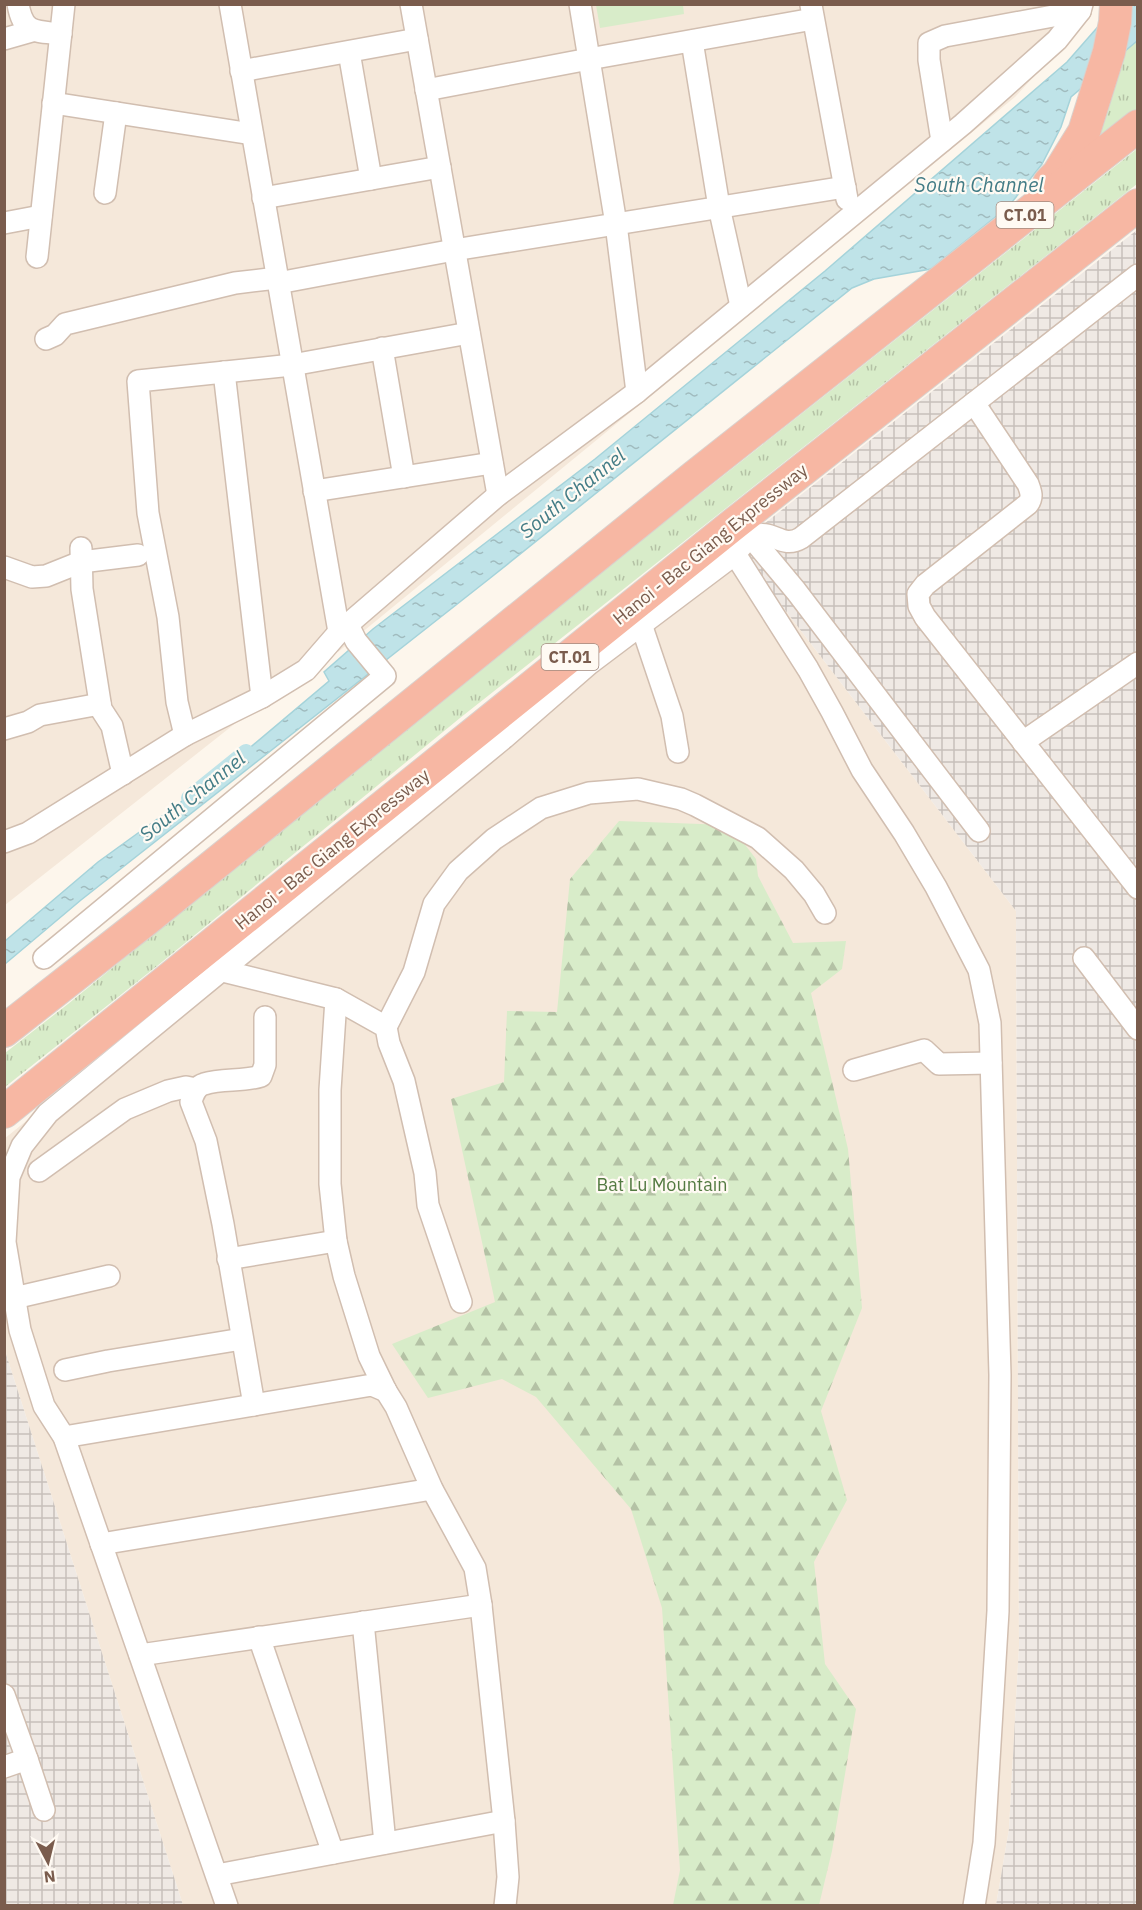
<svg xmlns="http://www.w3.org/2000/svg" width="1142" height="1910" viewBox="0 0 1142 1910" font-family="'IBM Plex Sans',sans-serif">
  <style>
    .residential { fill: #f5e8da }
    .industrial { fill: url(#industrial-grid) }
    .grass { fill: url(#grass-tufts) }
    .forest { fill: url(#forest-firs) }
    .garden { fill: #d8ecc9 }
    .water { fill: url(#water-ripples); stroke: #a5d3da; stroke-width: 1.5 }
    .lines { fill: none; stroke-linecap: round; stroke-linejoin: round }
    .canal { stroke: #bfe3e8; stroke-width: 16 }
    .minor-casing { stroke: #d1beb0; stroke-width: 24 }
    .highway-casing { stroke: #dad1cd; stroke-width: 34 }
    .minor { stroke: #fff; stroke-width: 21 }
    .highway { stroke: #f7b7a3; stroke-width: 32 }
    .labels { text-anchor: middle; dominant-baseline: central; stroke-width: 4.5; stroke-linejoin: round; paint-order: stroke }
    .shield { fill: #fffaf3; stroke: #a28b7f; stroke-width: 1.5 }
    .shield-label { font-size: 16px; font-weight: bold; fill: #7a5c4d }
    .street-label { font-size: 18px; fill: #7a5c4d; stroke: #fffaf3 }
    .park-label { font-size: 18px; fill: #537a41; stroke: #fffaf3 }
    .water-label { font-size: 20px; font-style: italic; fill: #437c86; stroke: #fffaf3 }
  </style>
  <defs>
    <pattern id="industrial-grid" width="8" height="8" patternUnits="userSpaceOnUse" patternTransform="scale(1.5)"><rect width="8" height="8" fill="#efe9e4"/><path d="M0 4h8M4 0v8" fill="none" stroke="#c7c0bb"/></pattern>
    <pattern id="grass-tufts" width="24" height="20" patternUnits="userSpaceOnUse" patternTransform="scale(1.5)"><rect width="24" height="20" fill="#d8ecc9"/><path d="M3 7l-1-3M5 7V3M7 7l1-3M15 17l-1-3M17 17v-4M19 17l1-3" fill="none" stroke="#b4c2a5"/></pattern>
    <pattern id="forest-firs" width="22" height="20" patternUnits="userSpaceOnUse" patternTransform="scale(1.5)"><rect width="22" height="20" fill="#d8ecc9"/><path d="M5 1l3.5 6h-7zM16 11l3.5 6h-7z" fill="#b4c2a5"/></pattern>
    <pattern id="water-ripples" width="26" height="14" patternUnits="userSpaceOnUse" patternTransform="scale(1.5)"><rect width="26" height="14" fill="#bfe3e8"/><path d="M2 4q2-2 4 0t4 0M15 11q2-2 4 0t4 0" fill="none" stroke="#a0bbbe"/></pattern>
  </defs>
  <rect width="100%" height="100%" fill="#fdf6ec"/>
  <!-- residential -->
  <g class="residential">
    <path d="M5,5H1089L1088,17L1015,97L338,652L336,644L5,905Z"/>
    <path d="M736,546L1016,911L1019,1646L1009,1829L996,1905H183L5,1351L4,1139Z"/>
  </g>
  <!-- industrial -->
  <g class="industrial">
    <path d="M1137,230V1905H996L1009,1829L1019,1646L1016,911L736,546Z"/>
    <path d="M5,1351L183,1905H5Z"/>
  </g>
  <!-- grass -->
  <g class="grass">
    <path d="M1137,5V117L1092,152Z"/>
    <path d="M1137,149V184L460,718L157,966L5,1087V1053L68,1004L534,625Z"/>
  </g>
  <!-- forest -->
  <path class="forest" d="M619,821L728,825L736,833L756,859L758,876L793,943L846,941L842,969L811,993L848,1149L862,1308L821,1411L847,1500L814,1562L825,1664L856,1709L832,1851L819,1905H673L680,1870L662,1608L631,1509L536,1397L502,1379L428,1398L392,1344L495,1302L451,1099L504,1082L507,1011L557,1012L570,879Z"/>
  <!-- garden -->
  <path class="garden" d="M596,5H683L684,14L600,28Z"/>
  <!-- water -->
  <path class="water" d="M1117,5H1137V41L1071,97L1061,127L1042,164L1009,206L931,269L874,279L852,288L489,579L81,900L5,964V941L98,862L214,778L329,681L324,672L373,629L595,459L825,271L1067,62Z"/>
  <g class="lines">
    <!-- canal -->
    <path class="canal" d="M189,798L246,752"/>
    <!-- minor casing -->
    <g class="minor-casing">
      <g id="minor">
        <path d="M18,4C23,34 35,31 61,34"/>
        <path d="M230,4L339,632"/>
        <path d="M411,4L498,495"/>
        <path d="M580,4L616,224L637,392"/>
        <path d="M811,5L847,199"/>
        <path d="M4,39L32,31"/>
        <path d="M692,41L719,207L741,306"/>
        <path d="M349,52L371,179"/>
        <path d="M241,71L417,39"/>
        <path d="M426,90L589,59L813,19"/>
        <path d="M53,103L252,134"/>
        <path d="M942,141L929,60V43L945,36L1080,11"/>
        <path d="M105,193L116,113"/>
        <path d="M263,198L440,167"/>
        <path d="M4,223L41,216"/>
        <path d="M37,257L64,4"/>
        <path d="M278,283L454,250L845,187"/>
        <path d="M46,339L55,335L65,324L235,283L277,278"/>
        <path d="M382,348L404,477"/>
        <path d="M224,372L262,697"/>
        <path d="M974,403L1028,484C1031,492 1033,497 1028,504L925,585L918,594L919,606L925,617L1138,888"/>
        <path d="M314,491L492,463"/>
        <path d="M751,537L796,591L979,831"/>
        <path d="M81,548L82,589L101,709L112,726L123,774"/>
        <path d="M735,554C740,548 745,541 752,537C772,527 781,550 801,538L1138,275"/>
        <path d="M4,567L32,577L46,576L81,562L138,555"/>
        <path d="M641,624L672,716L678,752"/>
        <path d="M4,729L28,722L40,715L100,704"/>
        <path d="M185,735L177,702L168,617L148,513L138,381L292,365L469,333"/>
        <path d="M1023,742L1138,663"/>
        <path d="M4,842L28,833L185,735L262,697L306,670L339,632L498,495L637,392L963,124L1057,40L1080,11L1082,4"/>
        <path d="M44,958L385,676L356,641L348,625"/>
        <path d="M1084,958L1138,1029"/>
        <path d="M219,970L336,999L386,1027L389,1043L404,1081L425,1173L428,1205L461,1302"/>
        <path d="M336,999L330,1090V1184L336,1241L344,1276L369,1356L386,1391L396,1407L432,1489L475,1568L481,1605L504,1821L508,1877L505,1906"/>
        <path d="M386,1027L414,972L434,904L458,871L494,839L541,808L589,793L638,789L681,799L695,805L758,838L794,870L814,894L825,913"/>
        <path d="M854,1070L924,1050L939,1064L991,1063"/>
        <path d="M39,1171L125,1109L168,1091L186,1087L196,1089"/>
        <path d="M228,1259L336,1241"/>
        <path d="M14,1298L109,1276"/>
        <path d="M65,1370L108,1361L242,1339"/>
        <path d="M254,1405L223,1224L206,1141L191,1102C193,1094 197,1086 204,1084C222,1078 243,1082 261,1076L265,1065V1017"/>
        <path d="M64,1437L372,1385L386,1391"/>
        <path d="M101,1544L432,1489"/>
        <path d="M363,1622L385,1843"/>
        <path d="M259,1637L333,1853"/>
        <path d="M140,1655L481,1605"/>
        <path d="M4,1695L27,1759"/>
        <path d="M4,1767L27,1759L44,1810"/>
        <path d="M217,1875L504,1821"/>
        <path d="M227,1906L64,1437L44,1406L20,1330L5,1242L9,1177L22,1146L48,1113L504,738L589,664L735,554L808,669L832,712L862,770L904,833L936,887L979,970L990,1023L1000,1375L998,1611L984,1843L974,1906"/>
      </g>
    </g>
    <!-- highway casing -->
    <g class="highway-casing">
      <g id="highway">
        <path d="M1049,183L1058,174L1084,132L1109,52L1115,22L1116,4"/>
        <path d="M4,1031L147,919L694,477L1138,126"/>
        <path d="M4,1112L734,524L1138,205"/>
      </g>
    </g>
    <!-- minor -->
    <use href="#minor" class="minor"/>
    <!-- highway -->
    <use href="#highway" class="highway"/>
  </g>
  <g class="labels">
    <!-- shield labels -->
    <g class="shield">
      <rect x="996.5" y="202" width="57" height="26" rx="4.5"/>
      <rect x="541.5" y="644" width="57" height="26" rx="4.5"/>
    </g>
    <g class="shield-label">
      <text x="1025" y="215">CT.01</text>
      <text x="570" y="657">CT.01</text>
    </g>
    <!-- street labels -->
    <g class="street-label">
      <text transform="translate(710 544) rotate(-39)">Hanoi - Bac Giang Expressway</text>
      <text transform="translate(332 849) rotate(-39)">Hanoi - Bac Giang Expressway</text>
    </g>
    <!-- park labels -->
    <g class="park-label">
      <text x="662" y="1184">Bat Lu Mountain</text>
    </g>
    <!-- water labels -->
    <g class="water-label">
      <text x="979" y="184">South Channel</text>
      <text transform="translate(572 493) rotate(-39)">South Channel</text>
      <text transform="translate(192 796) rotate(-39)">South Channel</text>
    </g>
  </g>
  <!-- border -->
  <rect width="1142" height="1910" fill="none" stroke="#7a5c4d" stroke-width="12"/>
  <!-- north arrow -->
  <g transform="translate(48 1862) rotate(173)" stroke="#fffaf3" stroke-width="4.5" paint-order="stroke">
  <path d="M0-4.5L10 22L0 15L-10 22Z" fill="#7a5c4d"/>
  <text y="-9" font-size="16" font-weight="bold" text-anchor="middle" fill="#7a5c4d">N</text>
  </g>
</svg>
